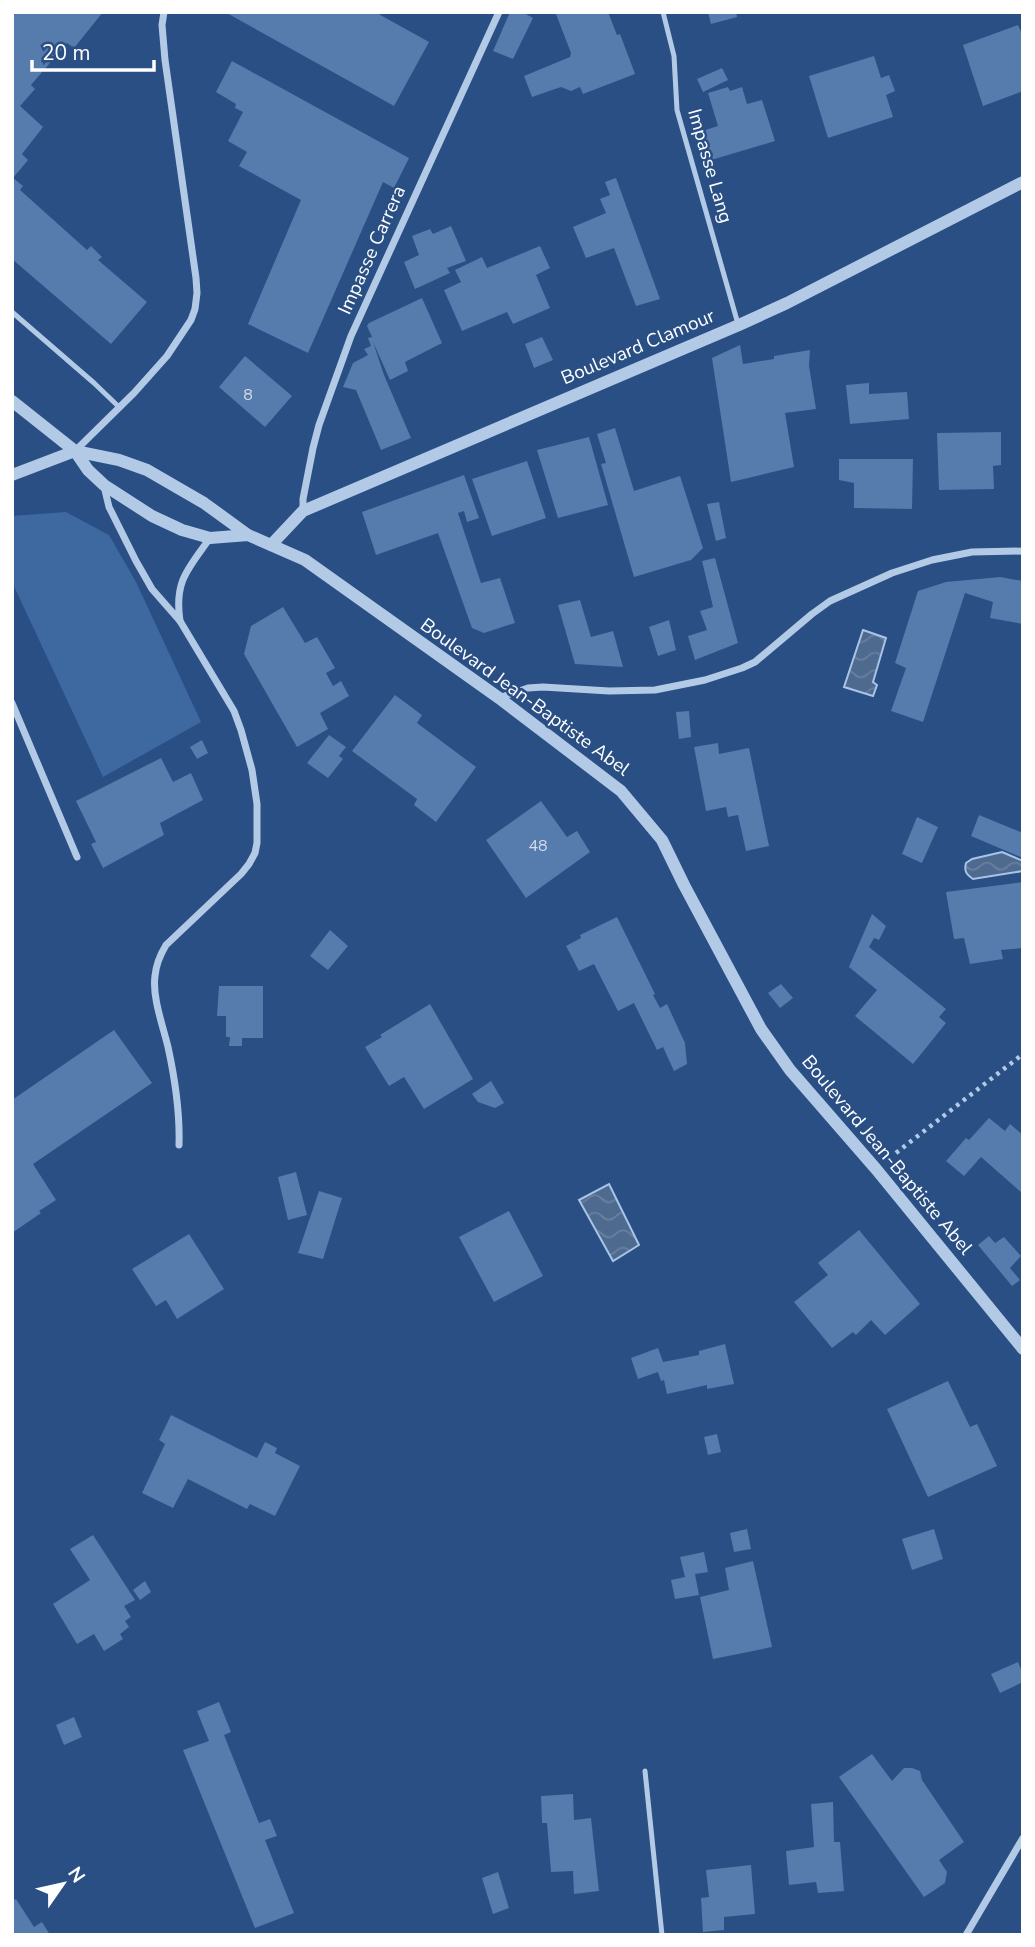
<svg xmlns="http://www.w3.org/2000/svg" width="1035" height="1947" viewBox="0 0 1035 1947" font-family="'Nunito Sans',sans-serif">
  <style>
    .park { fill: #3e69a0 }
    .water { fill: url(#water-waves); stroke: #a8c4e7; stroke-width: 2 }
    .building { fill: #567bad }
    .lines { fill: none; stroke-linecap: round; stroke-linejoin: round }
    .path { stroke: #b3cae7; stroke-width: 4.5; stroke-dasharray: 3.5 5; stroke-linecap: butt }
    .service { stroke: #b3cae7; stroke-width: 5 }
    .minor { stroke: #b3cae7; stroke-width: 7 }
    .tertiary { stroke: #b3cae7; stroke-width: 12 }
    .labels { text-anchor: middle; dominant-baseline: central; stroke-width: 5; stroke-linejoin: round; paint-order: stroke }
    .number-label { font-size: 16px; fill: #d5deea }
    .street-label { font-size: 19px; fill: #fff; stroke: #294f84 }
  </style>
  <defs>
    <pattern id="water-waves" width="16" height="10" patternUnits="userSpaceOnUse" patternTransform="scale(1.75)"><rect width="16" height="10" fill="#4f6a8f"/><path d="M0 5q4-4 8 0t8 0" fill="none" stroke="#6980a0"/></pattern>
  </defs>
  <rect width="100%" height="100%" fill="#294f84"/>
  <!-- park -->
  <path class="park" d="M66,512L109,535L136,582L201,722L103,777L12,582V516Z"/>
  <!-- water -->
  <g class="water">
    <path d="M863,630L886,638L873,682L877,685L873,696L844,687Z"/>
    <path d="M1002,852L1023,861V871L973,879C966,874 964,871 966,863L972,859Z"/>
    <path d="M609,1184L639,1245L613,1261L579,1200Z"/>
  </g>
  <!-- building -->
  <g class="building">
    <path d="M14,12H103L74,48L67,43L31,85L35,89L20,106L43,127L22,154L28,160L13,178L23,186L20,190L87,250L91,246L102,257L98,260L147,302L111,344L12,259V15Z"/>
    <path d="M225,12H375L429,42L394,106Z"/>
    <path d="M510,12H522L533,18L513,59L493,51Z"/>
    <path d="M563,12H608L617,35L620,34L635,74L583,94L580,87L571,91L561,87L532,97L524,76L570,57L571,53L556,14Z"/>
    <path d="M708,12H736L737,17L711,24Z"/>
    <path d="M1018,25L1023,36V84L1021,85L1023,91L983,106L963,45Z"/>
    <path d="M874,56L881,78L889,75L895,91L886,95L893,117L828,138L809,76Z"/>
    <path d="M232,61L409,158L394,188L383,182L308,353L248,324L301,200L239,166L247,152L228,141L243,112L235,108L236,104L216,92Z"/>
    <path d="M722,68L728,80L703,92L697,79Z"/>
    <path d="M728,87L730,91L742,87L747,104L762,100L775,141L708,161L699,132L718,126L708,93Z"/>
    <path d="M616,178L660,299L636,306L614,248L586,258L573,227L606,213L600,199L610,195L605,182Z"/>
    <path d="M451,226L466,261L447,268L450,273L415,289L404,262L419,255L412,236L430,229L433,234Z"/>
    <path d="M540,246L550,268L536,275L550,308L513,324L507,312L462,331L444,290L461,282L455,270L482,257L487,268Z"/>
    <path d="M422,298L442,343L405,362L408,371L390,380L373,342L384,375L411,438L381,450L356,390L343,387L353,363L368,355L364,349L371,346L368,338L372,337L367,326L369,323Z"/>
    <path d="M542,337L553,360L534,368L525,344Z"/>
    <path d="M740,345L743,364L774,359V356L810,350L809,366L816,409L785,413L794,467L731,482L712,358Z"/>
    <path d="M245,356L292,396L265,427L219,387Z"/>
    <path d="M869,383V394L907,392L909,419L850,424L846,385Z"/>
    <path d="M615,428L634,491L680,476L703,548L691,560L634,577L601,464L606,463L597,434Z"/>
    <path d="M1001,432V465L993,466L994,489L939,490L937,433Z"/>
    <path d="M589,437L608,505L558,518L537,450Z"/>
    <path d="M839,459H913L912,509L854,508V483L839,480Z"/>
    <path d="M527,461L546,518L492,536L472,479Z"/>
    <path d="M464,475L479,518L467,522L464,511L458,513L481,583L500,578L515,623L484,633L472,628L438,533L376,555L362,512Z"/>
    <path d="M719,502L726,538L716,541L707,504Z"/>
    <path d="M715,558L738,643L695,660L688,636L707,630L700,611L713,607L702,561Z"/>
    <path d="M1000,577L1023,581V624L990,618L993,602L965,593L923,722L891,711L906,668L895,663L918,591L946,582Z"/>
    <path d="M580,600L591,637L613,631L623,667L575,664L558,605Z"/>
    <path d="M283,607L305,643L317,637L335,668L326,673L333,686L341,681L349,696L320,713L328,729L297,747L244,654L251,626Z"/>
    <path d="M669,620L676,650L658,656L649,627Z"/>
    <path d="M395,695L422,715L417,723L476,767L436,822L414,805L417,799L352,751Z"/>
    <path d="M689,711L691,737L679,739L676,712Z"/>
    <path d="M329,735L346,747L339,756L343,759L328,778L307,763Z"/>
    <path d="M202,740L208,753L197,759L190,747Z"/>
    <path d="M718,743L719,754L749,748L769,846L746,851L738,815L728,817L726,807L706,811L694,747Z"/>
    <path d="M161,758L173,782L191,773L203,800L160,823L164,835L103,868L91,844L96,842L76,801Z"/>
    <path d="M541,801L567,837L577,831L590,852L526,898L486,840Z"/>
    <path d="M979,815L1023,833V858L971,836Z"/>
    <path d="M917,817L938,827L922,863L902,854Z"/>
    <path d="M1023,882V948L1001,950L1003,959L970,964L964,938L954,939L946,892Z"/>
    <path d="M872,914L886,926L879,940L874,938L869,947L946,1009L939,1017L946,1023L913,1064L855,1016L877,990L849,967Z"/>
    <path d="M617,917L655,994L653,995L660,1008L667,1004L685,1043L687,1064L674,1071L663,1047L657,1050L634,1003L618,1011L594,964L579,971L566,946L581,938L580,935Z"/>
    <path d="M330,930L348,946L328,970L310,956Z"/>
    <path d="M781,984L793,998L780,1008L768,993Z"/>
    <path d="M219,986H263V1038H242V1046H229L230,1037H226V1016H217Z"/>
    <path d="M430,1004L473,1079L424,1109L404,1077L389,1086L365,1047L382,1037L380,1035Z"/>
    <path d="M114,1030L152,1083L33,1164L56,1200L39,1211L41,1213L12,1233V1100Z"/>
    <path d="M491,1081L504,1103L495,1108L478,1102L472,1094Z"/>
    <path d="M989,1118L1005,1131L1010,1124L1023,1135V1194L981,1157L964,1176L946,1161L966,1138L969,1140Z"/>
    <path d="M296,1172L307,1215L288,1220L278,1177Z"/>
    <path d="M319,1191L342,1198L323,1259L298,1253Z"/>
    <path d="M509,1211L543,1276L494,1302L459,1237Z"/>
    <path d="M859,1230L920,1304L885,1335L871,1320L856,1335L853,1332L832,1348L794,1302L828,1275L818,1263Z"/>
    <path d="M189,1234L224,1289L177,1319L166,1300L156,1306L132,1269Z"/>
    <path d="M989,1236L995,1243L1004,1237L1021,1256L1010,1268L1020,1280L1012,1286L978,1245Z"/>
    <path d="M725,1344L734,1384L707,1389V1385L667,1394L664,1380L661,1381L658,1372L638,1379L631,1358L658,1348L663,1362L699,1355V1351Z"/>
    <path d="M948,1381L970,1427L977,1424L997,1466L928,1497L887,1409Z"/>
    <path d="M171,1415L257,1458L265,1442L277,1448L275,1453L300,1466L275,1516L250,1504L247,1509L188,1479L173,1508L142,1493L165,1444L159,1440Z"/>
    <path d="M717,1434L721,1452L708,1455L704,1437Z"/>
    <path d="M747,1529L751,1549L734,1552L730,1533Z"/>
    <path d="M934,1529L943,1559L912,1570L902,1539Z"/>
    <path d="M93,1535L135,1600L124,1606L131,1617L125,1621L129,1627L120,1634L123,1639L104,1651L94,1634L77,1644L53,1604L90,1580L70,1549Z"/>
    <path d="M704,1552L708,1572L695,1574L699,1595L675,1599L671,1580L685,1577L680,1557Z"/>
    <path d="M753,1561L772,1647L713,1659L700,1597L729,1590L725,1568Z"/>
    <path d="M145,1581L151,1592L140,1600L133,1590Z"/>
    <path d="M1018,1662L1023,1674V1682L1000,1693L991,1674Z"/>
    <path d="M219,1702L231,1732L224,1735L259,1823L270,1819L277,1836L265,1840L294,1913L255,1928L183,1750L209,1741L197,1711Z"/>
    <path d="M74,1717L82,1737L64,1745L56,1725Z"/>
    <path d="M872,1754L892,1781L904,1768H912L920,1771L922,1780L964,1842L939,1860L947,1872L945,1883L924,1897L839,1777Z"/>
    <path d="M573,1794L574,1820L591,1818L599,1891L574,1894L573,1871L551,1872L547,1823H542L541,1796Z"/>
    <path d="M833,1802L834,1842H840L844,1891L818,1893L816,1882L789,1885L786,1851L814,1847L811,1804Z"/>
    <path d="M751,1865L755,1914L724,1917V1930L703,1932L701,1898L709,1897L706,1870Z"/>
    <path d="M498,1872L509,1908L493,1914L482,1878Z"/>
    <path d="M16,1899L34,1927L42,1922L50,1935H12V1901Z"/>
  </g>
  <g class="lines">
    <!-- path -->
    <path class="path" d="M896,1153L1023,1054"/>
    <!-- service -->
    <g class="service">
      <path d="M663,12L674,56L677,110L738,324"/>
      <path d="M12,312L94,383L119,407"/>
      <path d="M645,1771L662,1935"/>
    </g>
    <!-- minor -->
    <g class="minor">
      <path d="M75,451L134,393L167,356L191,320L195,309L197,293L196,278L165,60L162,25L164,12"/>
      <path d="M104,486L109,507L136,561L152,589L180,621C174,581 188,569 210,538"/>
      <path d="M303,511V499L313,448L319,425L351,336L499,12"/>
      <path d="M499,698L528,688L543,687L609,691L655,690L705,680L742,668L755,662L812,614L830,601L892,573L932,560L972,552L1023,551"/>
      <path d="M12,703L77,857"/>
      <path d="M179,1145C180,1112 175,1079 168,1047C163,1026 152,997 155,976C156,965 160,955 166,945L241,874L249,864L255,853L257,843V804L252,770L241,730L234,711L180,621"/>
      <path d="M966,1935L1023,1838"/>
    </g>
    <!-- tertiary -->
    <g class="tertiary">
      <path d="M12,401L75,451L88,470L104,485L152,516L182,530L210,538L248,535"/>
      <path d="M75,451L119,460L147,470L204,503L248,535L305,560L499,698L621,791L662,840L684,885L761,1029L790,1070L876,1169L1023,1349"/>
      <path d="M12,475L75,451"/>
      <path d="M271,545L303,511L739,325L787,303L1023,182"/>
    </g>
  </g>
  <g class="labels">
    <!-- number labels -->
    <g class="number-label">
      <text x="248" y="395">8</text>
      <text x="538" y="846">48</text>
    </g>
    <!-- street labels -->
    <g class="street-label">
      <text transform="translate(710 166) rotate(74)">Impasse Lang</text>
      <text transform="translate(372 250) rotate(-66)">Impasse Carrera</text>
      <text transform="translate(638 347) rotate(-23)">Boulevard Clamour</text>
      <text transform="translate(525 697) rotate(36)">Boulevard Jean-Baptiste Abel</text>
      <text transform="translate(887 1155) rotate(50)">Boulevard Jean-Baptiste Abel</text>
    </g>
  </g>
  <!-- border -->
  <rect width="1035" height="1947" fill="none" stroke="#ffffff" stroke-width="28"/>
  <!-- north arrow -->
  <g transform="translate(63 1884) rotate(56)" stroke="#294f84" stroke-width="5" paint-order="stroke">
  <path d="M0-5L12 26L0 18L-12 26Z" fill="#ffffff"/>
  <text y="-10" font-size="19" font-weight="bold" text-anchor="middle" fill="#ffffff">N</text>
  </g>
  <!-- scale -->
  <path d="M32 60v10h122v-10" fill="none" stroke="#ffffff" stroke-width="3.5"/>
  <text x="42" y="60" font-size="21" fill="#ffffff" stroke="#294f84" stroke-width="5" paint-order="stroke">20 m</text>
</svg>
